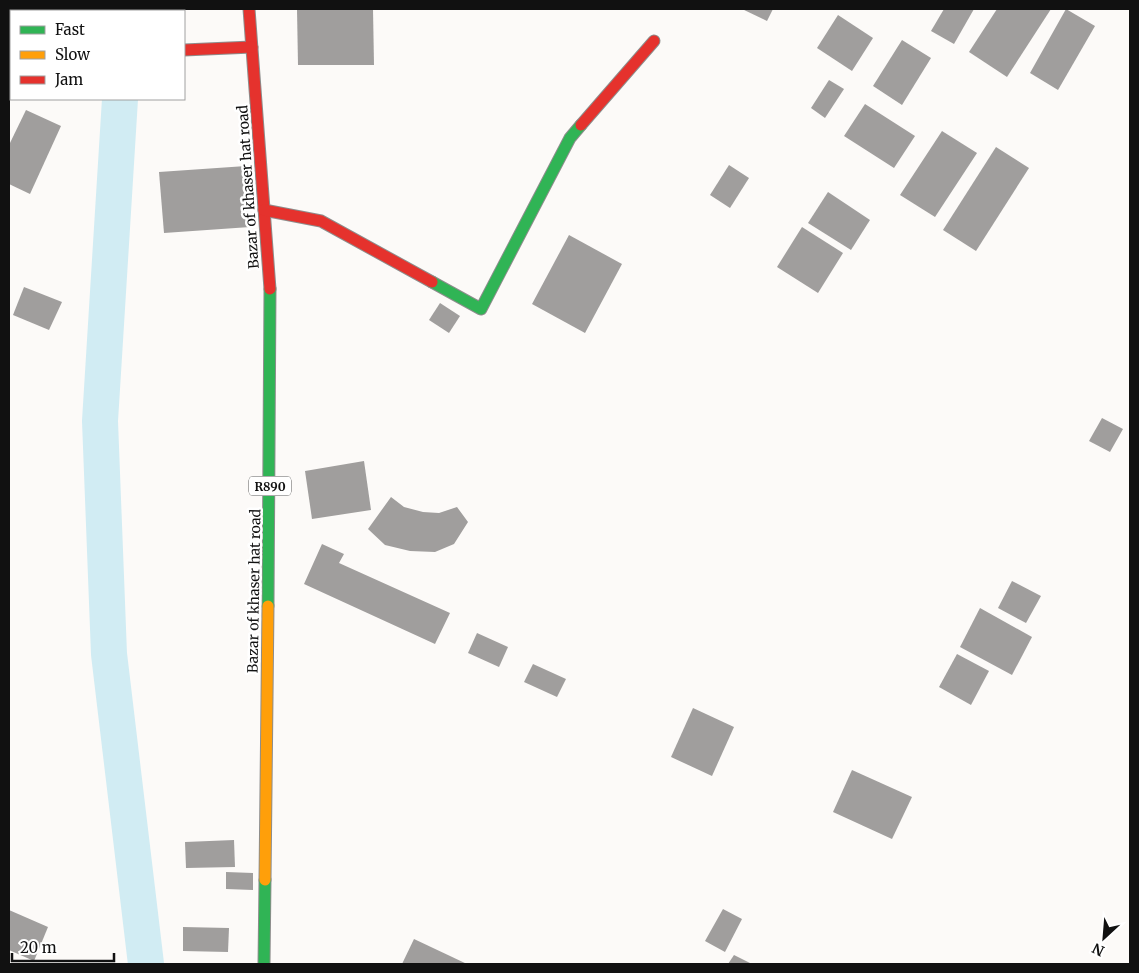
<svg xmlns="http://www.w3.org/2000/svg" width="1139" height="973" viewBox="0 0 1139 973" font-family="Merriweather,serif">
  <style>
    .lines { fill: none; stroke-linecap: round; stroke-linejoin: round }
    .canal { stroke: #d1ecf3; stroke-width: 36 }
    .building { fill: #a09e9d }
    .fast-casing { stroke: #8d8d8c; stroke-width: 13 }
    .slow-casing { stroke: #8d8d8c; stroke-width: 13 }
    .jam-casing { stroke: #8d8d8c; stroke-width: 13 }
    .fast { stroke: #30b455; stroke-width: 11 }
    .slow { stroke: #ff9f0a; stroke-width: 11 }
    .jam { stroke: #e5322d; stroke-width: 11 }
    .labels { text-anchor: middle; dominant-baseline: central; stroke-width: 5; stroke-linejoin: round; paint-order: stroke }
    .shield { fill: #fff; stroke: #585858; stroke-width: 1 }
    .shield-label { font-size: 12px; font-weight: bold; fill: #111 }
    .street-label { font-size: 14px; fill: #111; stroke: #fff }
  </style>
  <rect width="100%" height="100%" fill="#fcfaf8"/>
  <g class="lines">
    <!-- canal -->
    <g class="canal">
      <path d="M126,11V9"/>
      <path d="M120,99L100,421L109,654L146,964"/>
    </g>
  </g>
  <!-- building -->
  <g class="building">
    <path d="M297,9H373L374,65H298Z"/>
    <path d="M742,9H773L767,21Z"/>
    <path d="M944,9H974L954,44L931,31Z"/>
    <path d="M997,9H1051L1007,77L969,52Z"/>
    <path d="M1066,9L1095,26L1058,90L1030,73Z"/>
    <path d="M838,15L873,38L852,71L817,48Z"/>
    <path d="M902,40L931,58L902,105L873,86Z"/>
    <path d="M829,80L844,89L825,118L811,108Z"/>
    <path d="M865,104L915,136L894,168L844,136Z"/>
    <path d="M26,110L61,126L30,194L9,184V145Z"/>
    <path d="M942,131L977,153L935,217L900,195Z"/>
    <path d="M996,147L1029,168L976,251L943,230Z"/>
    <path d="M729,165L749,178L730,208L710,195Z"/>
    <path d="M246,166L250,227L164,233L159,172Z"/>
    <path d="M828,192L870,220L851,250L808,223Z"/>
    <path d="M802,227L843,253L818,293L777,267Z"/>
    <path d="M569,235L622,264L585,333L532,304Z"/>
    <path d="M24,287L62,302L49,330L13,315Z"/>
    <path d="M440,303L460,316L449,333L429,320Z"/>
    <path d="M1102,418L1123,429L1110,452L1089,441Z"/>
    <path d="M364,461L371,510L312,519L305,471Z"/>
    <path d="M391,497L404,507L423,512L439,513L457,507L468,522L454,544L435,552L410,551L385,545L368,529Z"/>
    <path d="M322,544L344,554L339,563L450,613L435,644L304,584Z"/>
    <path d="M1012,581L1041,596L1026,623L998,608Z"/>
    <path d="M980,608L1032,637L1012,675L960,647Z"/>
    <path d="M477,633L508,647L499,667L468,653Z"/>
    <path d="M957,654L989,671L971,705L939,687Z"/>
    <path d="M533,664L566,679L557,697L524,682Z"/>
    <path d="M693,708L734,727L712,776L671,757Z"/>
    <path d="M852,770L912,797L892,839L833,812Z"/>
    <path d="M234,840L235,867L186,868L185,842Z"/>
    <path d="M226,872L253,873V890L226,889Z"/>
    <path d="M723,909L742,919L725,952L705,941Z"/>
    <path d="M9,910L48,927L34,961L9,950Z"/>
    <path d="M183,927L229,928L228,952L183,951Z"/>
    <path d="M414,939L467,964H402Z"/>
    <path d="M734,955L752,964H728Z"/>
  </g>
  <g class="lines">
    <!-- fast casing -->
    <g class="fast-casing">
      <g id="fast">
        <path d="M432,282L481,309L570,138L581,125"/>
        <path d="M268,606L270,289"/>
        <path d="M264,964L265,880"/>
      </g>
    </g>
    <!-- slow casing -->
    <g class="slow-casing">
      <path id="slow" d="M265,880L268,606"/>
    </g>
    <!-- jam casing -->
    <g class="jam-casing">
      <g id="jam">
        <path d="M249,9L270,289"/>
        <path d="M184,50L252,47"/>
        <path d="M581,125L654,41"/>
        <path d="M264,210L321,221L432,282"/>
      </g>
    </g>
    <!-- fast -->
    <use href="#fast" class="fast"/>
    <!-- slow -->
    <use href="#slow" class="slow"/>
    <!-- jam -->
    <use href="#jam" class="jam"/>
  </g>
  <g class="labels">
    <!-- shield labels -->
    <rect class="shield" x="249" y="476.5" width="42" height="19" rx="4"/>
    <g class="shield-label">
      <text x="270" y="486">R890</text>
    </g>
    <!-- street labels -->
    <g class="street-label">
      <text transform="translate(248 187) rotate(-94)">Bazar of khaser hat road</text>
      <text transform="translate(254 591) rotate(-89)">Bazar of khaser hat road</text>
    </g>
  </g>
  <!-- border -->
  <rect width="1139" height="973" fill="none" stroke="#111111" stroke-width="20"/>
  <!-- legend -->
  <rect x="10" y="10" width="175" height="90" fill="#ffffff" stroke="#a0a0a0"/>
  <rect x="20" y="26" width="25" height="8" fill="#30b455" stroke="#a0a0a0"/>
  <text x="55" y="35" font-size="15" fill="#111111">Fast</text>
  <rect x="20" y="51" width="25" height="8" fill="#ff9f0a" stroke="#a0a0a0"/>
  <text x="55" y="60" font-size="15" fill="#111111">Slow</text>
  <rect x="20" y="76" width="25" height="8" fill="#e5322d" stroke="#a0a0a0"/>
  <text x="55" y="85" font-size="15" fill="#111111">Jam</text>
  <!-- north arrow -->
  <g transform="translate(1104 938) rotate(206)" stroke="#ffffff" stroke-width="4" paint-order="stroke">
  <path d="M0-4L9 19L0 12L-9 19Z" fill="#111111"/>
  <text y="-8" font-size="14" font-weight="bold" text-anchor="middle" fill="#111111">N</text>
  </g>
  <!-- scale -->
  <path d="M12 953v8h102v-8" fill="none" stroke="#111111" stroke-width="2.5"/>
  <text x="20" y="953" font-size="15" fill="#111111" stroke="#ffffff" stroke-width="4" paint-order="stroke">20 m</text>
</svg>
